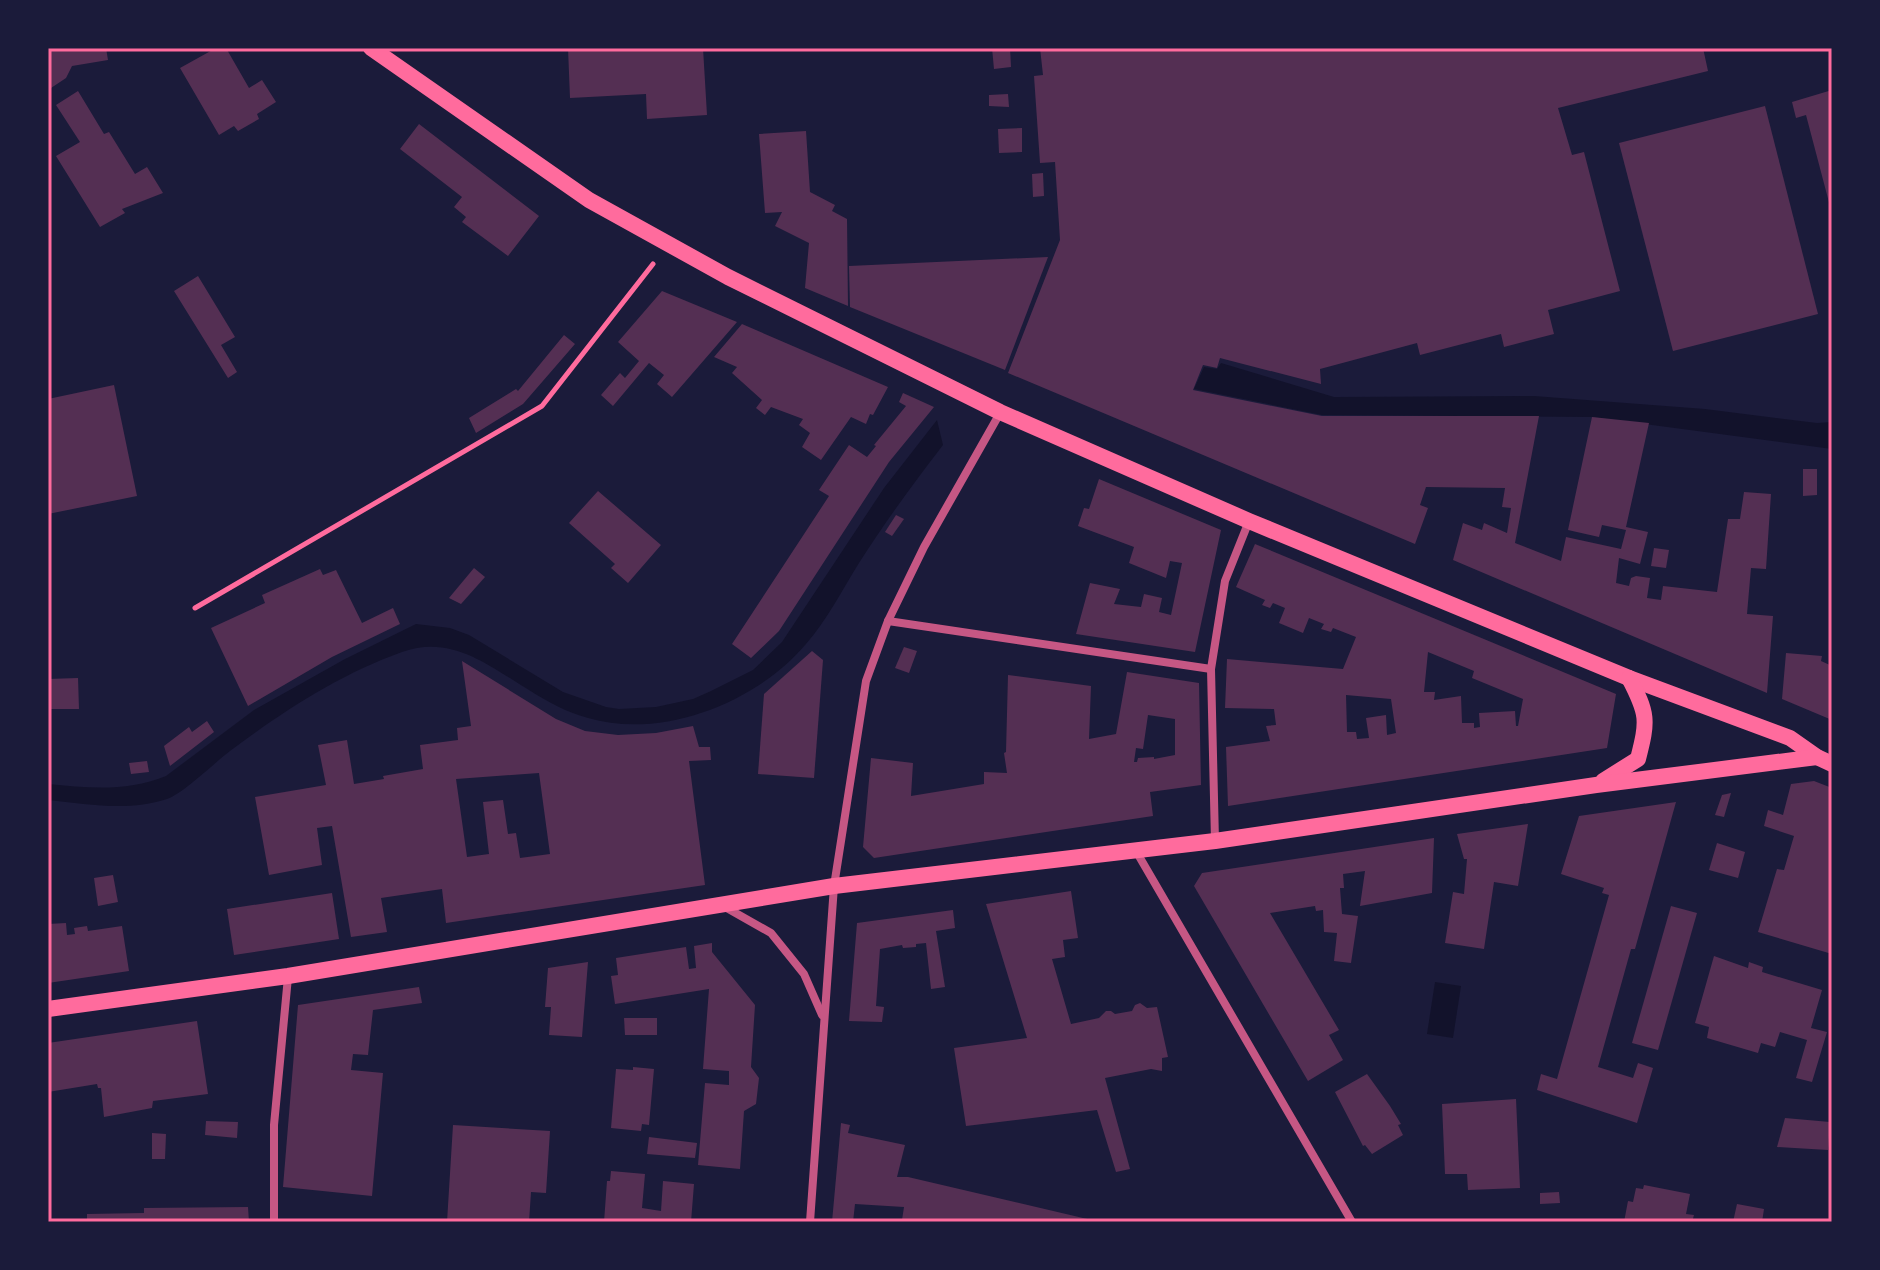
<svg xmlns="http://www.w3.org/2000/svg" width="1880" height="1270" viewBox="0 0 1880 1270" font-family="Literata,serif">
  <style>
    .water { fill: #12122b }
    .building { fill: #542f53; fill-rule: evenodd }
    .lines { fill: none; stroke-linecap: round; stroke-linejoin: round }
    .path { stroke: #ff6b9d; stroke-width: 5 }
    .minor { stroke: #c65784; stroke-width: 8 }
    .secondary { stroke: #ff6b9d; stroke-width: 16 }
    .neatline { fill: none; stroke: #ff6b9d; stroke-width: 3 }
  </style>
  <rect width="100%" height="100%" fill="#1b1b3a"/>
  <!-- water -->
  <g class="water">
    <path d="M1221,363L1334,397L1534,396L1705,409L1817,423L1832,422V449L1592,417L1322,415L1194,389L1204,367L1217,369Z"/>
    <path d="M937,420L943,445C913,484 885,522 859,563C842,590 827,620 806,644C757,702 663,740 588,718C566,712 548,702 529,690C488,665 451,634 402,652C340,674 282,712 230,751C214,763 184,793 167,799C128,812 88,804 48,800V784C89,788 127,792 166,776L254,710L345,659L416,624L450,628L469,635L563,692L606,707L619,709L656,707L693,699L711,691L753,670L782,642L884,488Z"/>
    <path d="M1435,982L1461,986L1453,1038L1427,1034Z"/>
  </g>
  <!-- building -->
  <g class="building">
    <path d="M55,48H106L108,60L72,66L66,78L48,90V49Z"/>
    <path d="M216,48H226L249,88L262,80L276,102L257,114L259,119L238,131L234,126L219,135L180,68Z"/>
    <path d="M568,48H703L707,115L647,119L646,94L570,98Z"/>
    <path d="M992,48H1010L1011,67L994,69Z"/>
    <path d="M1040,48H1703L1708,71L1558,108L1572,155L1584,152L1620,291L1548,310L1554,334L1504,347L1501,334L1420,355L1417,343L1320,369L1321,384L1220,358L1217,368L1203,365L1193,390L1322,416H1539L1515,543L1561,561L1566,537L1621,549L1626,530L1602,525L1599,537L1568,530L1592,417L1649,423L1626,527L1648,532L1640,564L1619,558L1616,583L1629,586L1631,578L1636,576L1650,578L1647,598L1661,600L1663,586L1717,592L1728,519H1740L1744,492L1771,494L1766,569L1751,568L1747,614L1773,616L1767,693L1453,560L1463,523L1482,530L1484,523L1507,533L1511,508L1502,507L1505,488L1426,487L1420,505L1428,508L1415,544L1008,373L1060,240L1055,162L1040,163L1034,76L1043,75Z"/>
    <path d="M1832,90V210H1831L1806,115L1796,118L1792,102Z"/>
    <path d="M78,91L104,134L109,132L135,174L147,167L163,193L122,209L125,213L100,227L56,156L80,142L56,105Z"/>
    <path d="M1008,94L1009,107L989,106V95Z"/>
    <path d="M1765,106L1818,314L1673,351L1619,143Z"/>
    <path d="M419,124L539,216L508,256L462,222L466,217L454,207L462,197L400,149Z"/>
    <path d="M1022,128V152L999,153L998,129Z"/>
    <path d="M806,131L810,192L835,205L832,211L847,219L848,306L805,288L809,243L775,226L782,212L765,213L759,134Z"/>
    <path d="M1043,173L1044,196L1033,197L1032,174Z"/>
    <path d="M1048,257L1005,370L850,307L849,266Z"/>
    <path d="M198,276L235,337L221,345L237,372L228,378L174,291Z"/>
    <path d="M662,291L737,322L672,397L657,384L664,375L649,363L613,406L601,395L620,373L625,378L639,361L618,342Z"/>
    <path d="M742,324L888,387L873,415L870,414L866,424L851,417L821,460L802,447L810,433L799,425L803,419L771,407L765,415L756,408L762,400L732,373L737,367L714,357Z"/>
    <path d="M564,335L575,344L523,404L476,433L469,418L516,389L518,391Z"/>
    <path d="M114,385L137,496L48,514V399Z"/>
    <path d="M903,393L934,407L889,462L779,631L751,658L732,644L829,496L819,490L849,445L867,457L876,446L874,445L906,406L899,402Z"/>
    <path d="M1803,469H1817V495L1803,496Z"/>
    <path d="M1099,479L1221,530L1195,652L1076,634L1090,583L1120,589L1114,604L1141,607L1144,594L1162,598L1159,612L1171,615L1182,563L1170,561L1166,578L1129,563L1134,547L1078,526L1084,508L1089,509Z"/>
    <path d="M598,491L661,545L628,583L611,568L615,564L569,523Z"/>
    <path d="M896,515L904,519L892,536L885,532Z"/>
    <path d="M1255,544L1616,694L1607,748L1228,806L1226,747L1270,741L1266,726L1276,725L1274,709L1225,708L1227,659L1343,669L1356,637L1333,628L1331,632L1321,629L1324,624L1309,618L1303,633L1279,623L1285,608L1273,603L1270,608L1262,605L1265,600L1236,587ZM1428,652L1474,671L1472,678L1523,699L1518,726H1516L1515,711L1479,713L1480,727L1474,728V723H1462L1461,696L1434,700L1435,692H1424ZM1346,695L1391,699L1396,733L1387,735L1386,715L1366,718L1369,738L1357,739L1356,732H1347Z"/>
    <path d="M1654,548L1669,550L1666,568L1651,566Z"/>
    <path d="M474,568L485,577L461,604L449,598Z"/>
    <path d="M320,569L323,575L336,570L362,623L393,608L400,624L332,657L248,706L211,628L265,603L262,595Z"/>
    <path d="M904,647L917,651L909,673L895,668Z"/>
    <path d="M812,651L823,660L814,778L758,774L764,694Z"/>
    <path d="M1786,653L1822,656L1821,661L1832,666V720L1782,699Z"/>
    <path d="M462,661L556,719L585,731L618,735L656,733L693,726L699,747H710L711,760L689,761L705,885L446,923L442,889L381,898L387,932L351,937L332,826L317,828L322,865L269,875L255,797L326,785L318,745L347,740L354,784L384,779L383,776L423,769L420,745L458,740L457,728L471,726ZM539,773L550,854L520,858L516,833L508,834L503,800L483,802L489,854L467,857L456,779Z"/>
    <path d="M1127,672L1199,683L1201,785L1150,792L1153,816L874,858L863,847L871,758L913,763L911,796L984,784V772L1007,773L1004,753L1006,752L1008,675L1091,686L1089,739L1116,734ZM1148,715L1175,719V755L1154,759V757L1138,758L1137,762H1134L1136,748L1143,749Z"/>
    <path d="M78,678L79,709H48V679Z"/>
    <path d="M207,721L214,732L170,766L164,746L189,727L192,732Z"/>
    <path d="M147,761L149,772L131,774L129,763Z"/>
    <path d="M1814,781L1832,788V954L1758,932L1777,869L1784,870L1794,836L1764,826L1768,810L1783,815L1791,784Z"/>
    <path d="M1731,793L1724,817L1715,815L1722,795Z"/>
    <path d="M1676,802L1635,949H1631L1598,1067L1633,1078L1638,1063L1653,1068L1637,1123L1537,1090L1541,1074L1557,1079L1609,895L1602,893L1604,888L1561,874L1579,816Z"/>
    <path d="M1528,824L1518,886L1494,882L1484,949L1445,943L1453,892L1464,894L1467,859H1464L1457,834Z"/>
    <path d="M1434,838L1432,893L1360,906L1365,871L1343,874L1344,888H1340L1342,914L1358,916L1351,963L1334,961L1337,933L1324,932L1323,910L1316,911L1315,906L1270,913L1339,1030L1329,1035L1343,1060L1308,1081L1194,886L1202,873Z"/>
    <path d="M1717,843L1745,852L1738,878L1709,870Z"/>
    <path d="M113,875L118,902L98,906L94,878Z"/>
    <path d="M1071,891L1078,938L1063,940L1065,957L1052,959L1071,1024L1099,1018L1106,1011H1111L1115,1014L1132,1011L1135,1005L1140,1003L1147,1008L1157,1007L1168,1057L1162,1058V1071L1151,1069L1105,1078L1130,1169L1116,1172L1097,1110L966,1126L954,1048L1027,1038L986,904Z"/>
    <path d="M332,893L339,939L234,955L227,909Z"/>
    <path d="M1671,906L1697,913L1658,1050L1632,1043Z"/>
    <path d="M953,910L955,928L936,931L945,987L931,989L926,943L916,944V947L903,948L902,945L880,949L876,1006L884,1007L882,1022L849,1021L857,923Z"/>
    <path d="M66,923L67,935L75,934L74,928L87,926L88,931L122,926L129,971L48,983V924Z"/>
    <path d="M712,943V952L755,1005L751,1067L759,1078L756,1104L744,1111L740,1169L698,1165L705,1083L729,1085V1071L703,1069L709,989L615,1004L611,976L618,975L616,958L686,947L689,969L696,968L694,946Z"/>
    <path d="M1714,956L1748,968L1749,962L1763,967L1762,972L1822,990L1811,1028L1827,1032L1812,1082L1796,1078L1807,1040L1780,1032L1775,1047L1761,1043L1758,1053L1707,1038L1709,1027L1695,1023Z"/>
    <path d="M588,962L582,1037L549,1035L551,1007H545L548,968Z"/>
    <path d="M419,987L422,1003L373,1010L368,1055L353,1054L351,1070L383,1073L372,1196L283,1187L298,1005Z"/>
    <path d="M624,1018H657V1035H625Z"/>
    <path d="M197,1021L208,1094L153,1101L152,1108L104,1117L101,1088H98L97,1084L48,1092V1043Z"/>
    <path d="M633,1067L654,1069L649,1125L642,1124L641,1131L611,1128L616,1069L633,1070Z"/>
    <path d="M1367,1074L1390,1106L1401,1124L1398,1125L1403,1135L1372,1154L1365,1145L1363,1146L1335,1092Z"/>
    <path d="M1516,1099L1520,1188L1468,1190L1467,1174H1445L1442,1104Z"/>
    <path d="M1785,1118L1830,1122L1828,1150L1777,1147Z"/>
    <path d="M206,1121L238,1122L237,1138L205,1135Z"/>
    <path d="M841,1123L850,1125L848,1133L905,1145L897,1177H908L1100,1222H913L902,1220L904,1207L855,1204L853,1222H832Z"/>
    <path d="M453,1125L550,1131L546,1193L531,1192L529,1222H447Z"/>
    <path d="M152,1133L166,1134L165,1159H152Z"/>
    <path d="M649,1137L697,1143L695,1158L647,1154Z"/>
    <path d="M611,1171L645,1174L642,1208L661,1211L663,1181L694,1184L691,1222H604L607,1181H610Z"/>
    <path d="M1644,1185L1690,1194L1686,1214L1694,1215L1692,1222H1624L1628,1201L1633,1202L1636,1188L1643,1189Z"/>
    <path d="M1559,1192L1560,1203L1540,1204V1193Z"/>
    <path d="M1737,1204L1764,1209L1762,1222H1733Z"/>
    <path d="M248,1207L249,1222H87V1214L144,1213V1208Z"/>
  </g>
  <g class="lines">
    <!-- path -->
    <path class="path" d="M195,608L542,406L653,264"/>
    <!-- minor -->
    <g class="minor">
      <path d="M888,621L1211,669"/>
      <path d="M1215,841L1211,669L1225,581L1249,521"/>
      <path d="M1136,851L1352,1222"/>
      <path d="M725,907L771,933L804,974L822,1015"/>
      <path d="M274,1222V1125L288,977"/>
      <path d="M810,1222L834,886L866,681L888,621L924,547L1000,413"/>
    </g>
    <!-- secondary -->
    <g class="secondary">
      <path d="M371,48L589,200L728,277L1000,412L1249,521L1629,678L1790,738L1817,757L1832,764"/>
      <path d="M1603,781L1638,759C1648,720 1648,714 1629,678"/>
      <path d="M48,1009L288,976L834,886L1215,841L1596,785L1817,757"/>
    </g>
  </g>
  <!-- border -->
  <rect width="1880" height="1270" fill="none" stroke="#1b1b3a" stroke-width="100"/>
  <rect x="50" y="50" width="1780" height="1170" class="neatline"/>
</svg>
